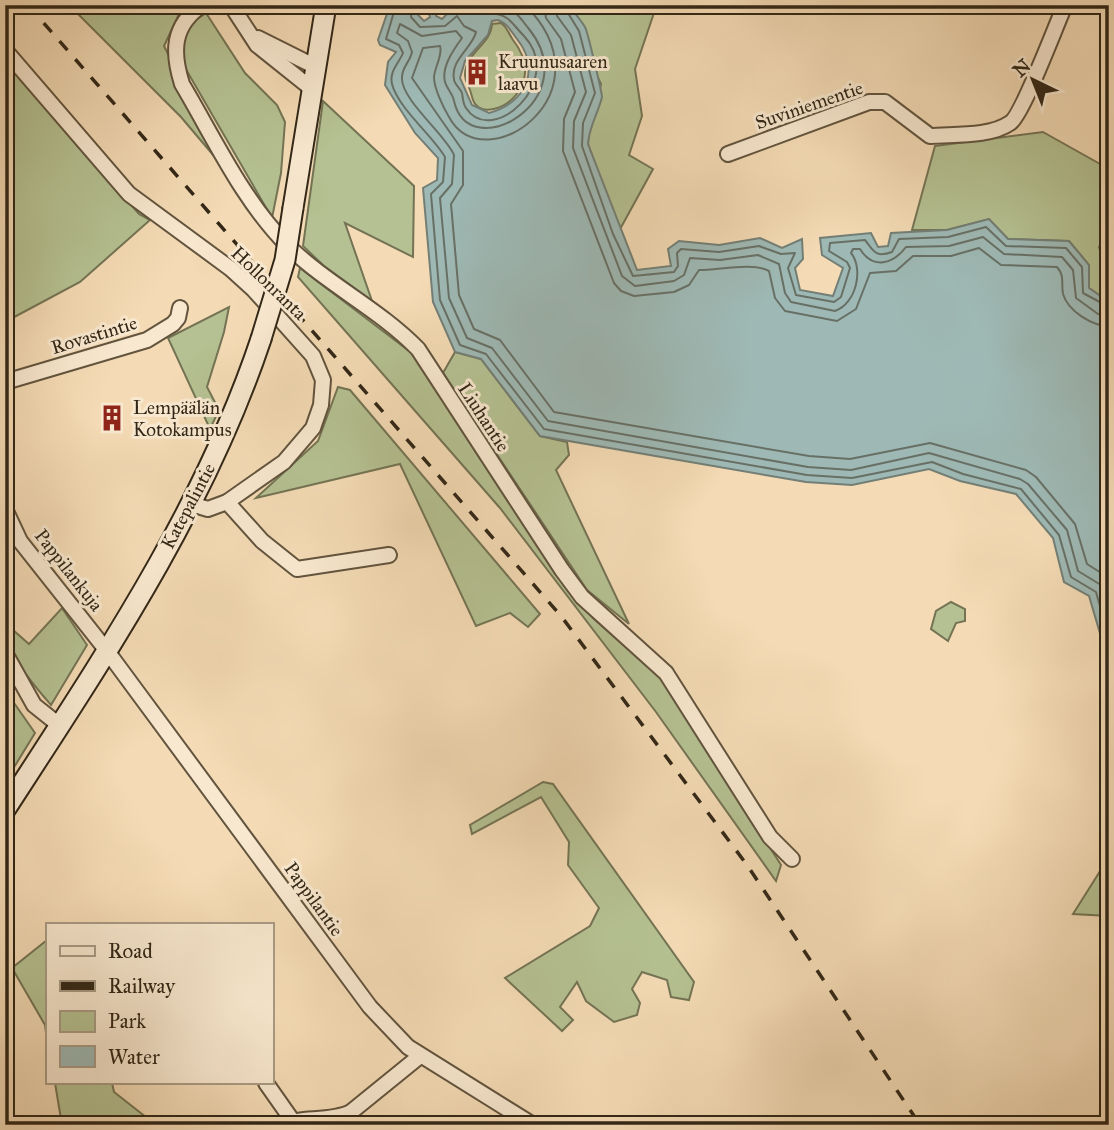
<svg xmlns="http://www.w3.org/2000/svg" width="1114" height="1130" viewBox="0 0 1114 1130" font-family="'IM FELL Great Primer',serif">
  <style>
    .green { fill: #b5c192; stroke: #747454; stroke-width: 2 }
    .water { fill: #9eb9b5; stroke: #737f76; stroke-width: 2; fill-rule: evenodd }
    .lines { fill: none; stroke-linecap: round; stroke-linejoin: round }
    .shore { stroke: #687066; stroke-width: 2 }
    .street-casing { stroke: #62543e; stroke-width: 18 }
    .secondary-casing { stroke: #322717; stroke-width: 23 }
    .street { stroke: #f8e8cf; stroke-width: 14 }
    .secondary { stroke: #f8e8cf; stroke-width: 19 }
    .rail { stroke: #322717; stroke-width: 3.5; stroke-dasharray: 12 12; stroke-linecap: butt }
    .secondary-bridge-casing { stroke: #322717; stroke-width: 23; stroke-linecap: butt }
    .secondary-bridge { stroke: #f8e8cf; stroke-width: 19 }
    .labels { text-anchor: middle; dominant-baseline: central; stroke-width: 6; stroke-linejoin: round; paint-order: stroke }
    .poi-label { font-size: 19px; fill: #322717; stroke: #f8e8cf; text-anchor: start }
    .street-label { font-size: 19px; fill: #322717; stroke: #f8e8cf }
  </style>
  <rect width="100%" height="100%" fill="#f4dbb5"/>
  <filter id="stains"><feTurbulence type="fractalNoise" baseFrequency=".00286" numOctaves="4"/><feColorMatrix values="0 0 0 0 .2 0 0 0 0 .09 0 0 0 0 .02 0 0 0 .5 -.17"/></filter>
  <radialGradient id="worn" r=".72"><stop offset=".6" stop-color="#630" stop-opacity="0"/><stop offset="1" stop-color="#630" stop-opacity=".3"/></radialGradient>
  <!-- green -->
  <g class="green">
    <path d="M69,5H187L179,14L164,46L225,169L181,117Z"/>
    <path d="M568,5L656,7L635,69L642,116L629,155L653,169L619,231L588,144L589,125L595,114L601,84L595,72L585,28Z"/>
    <path d="M206,13L245,73L277,105L285,122L281,173L272,218L184,66C182,41 183,27 206,13Z"/>
    <path d="M501,23C508,28 508,33 513,40C550,87 492,123 476,105C472,101 472,95 470,90C468,84 465,81 465,75C465,52 491,45 492,24Z"/>
    <path d="M5,62L139,214L150,220L80,282L5,322Z"/>
    <path d="M323,101L414,186L413,257L345,223L372,301L324,266L303,246Z"/>
    <path d="M1043,132L1109,169V232L1099,247L1109,280V302L1089,288V265L1069,241L1008,239L989,219L947,230H912L935,146Z"/>
    <path d="M300,268L413,354L509,502L571,593L593,618L664,681L781,865L776,881L656,712L500,508L298,277Z"/>
    <path d="M229,307L224,332L207,387L219,410L210,429L168,338Z"/>
    <path d="M455,352L481,359L540,436L567,442L569,455L556,470L629,624L587,590L443,373Z"/>
    <path d="M338,387L350,390L540,614L528,627L510,613L476,626L400,464L256,498L318,441Z"/>
    <path d="M951,602L965,609V621L956,623L948,641L931,629L936,611Z"/>
    <path d="M62,608L87,645L51,705C32,683 5,653 5,623L29,644Z"/>
    <path d="M5,690L35,733L5,782Z"/>
    <path d="M543,782L553,784L694,982L689,1000L671,997L667,980L642,972L632,989L640,1003L637,1015L614,1022L586,1001L577,982L560,1007L573,1020L562,1031L505,978L590,926L599,908L568,865L569,842L541,797L472,834L470,825Z"/>
    <path d="M1109,857V916L1073,914Z"/>
    <path d="M47,940V1040L45,1025L12,968Z"/>
    <path d="M55,1083H112L114,1092L156,1125H62Z"/>
  </g>
  <!-- water -->
  <path class="water" d="M390,5H420L418,15L424,21L430,17L426,5H436V16L442,19L448,13L445,5H568C574,12 581,20 585,27C588,33 602,93 602,97C598,114 589,126 588,144L637,270L671,266L668,249L679,241L719,245L760,238L782,248L802,239L803,259L795,268L800,290L833,296L843,268L822,255L820,238L871,233L878,247L888,246L891,233L947,230L989,219L1008,239L1069,241L1089,265V288L1109,302V664L1089,596L1064,582L1053,538L1016,494L960,481L929,469L852,485L806,482L540,436L481,359L455,352L433,302L423,188L437,180L438,158L415,133L385,85L388,62L396,52L380,45L378,40ZM498,20C509,25 510,30 517,39C541,69 526,103 489,113L472,105L460,78L465,61L488,35L492,21Z"/>
  <g class="lines">
    <!-- shore -->
    <g class="shore">
      <path d="M396,5L386,39L399,45L403,53C399,63 389,71 392,84C398,108 433,136 445,157L443,182L431,194L440,300L460,345L486,354L544,429L807,475L852,478L932,462L963,474L1021,489L1059,535L1071,577L1096,592L1109,638"/>
      <path d="M412,5L411,17L420,27L445,26L457,16L464,26L476,32C473,47 450,60 454,79C454,84 460,88 462,93C463,98 463,104 466,108C492,148 566,81 524,36C512,24 510,15 491,13L487,5"/>
      <path d="M502,5C517,11 520,18 529,29C586,100 469,167 454,101C453,94 447,89 445,82C441,67 454,49 462,38L456,31L422,36L400,24L397,33L408,41L412,52C410,62 402,67 402,77C400,99 446,135 454,155L452,184L440,198L449,298L467,338L492,348L548,421L808,467L851,470L929,453L1020,479L1028,484L1067,530L1078,571L1101,585L1109,606"/>
      <path d="M525,5C613,92 485,183 449,117C443,107 434,88 434,77C435,66 443,55 440,46L423,48L412,78L463,151V185L451,204L459,295L474,329L500,340L554,412L809,456L850,459L930,443L1026,470L1036,477L1075,524L1087,564L1109,578"/>
      <path d="M544,5L546,18L561,39L575,92L564,119L563,151L614,283L621,291L634,296L674,292L689,285L699,270C720,270 752,262 769,271L775,298L785,311L837,321L856,309L870,273L896,271L913,256H951L979,248L1001,265L1057,267C1065,276 1061,283 1063,294C1068,311 1092,326 1109,326"/>
      <path d="M554,5L557,16L571,35L586,92L574,121L573,148L622,276L635,286L674,281L684,275L690,258L720,260L758,255L779,264L785,293L791,302L835,311C856,304 864,269 851,253L853,249H860C873,270 893,264 906,247L949,246L983,237L1004,254L1062,257L1073,270L1076,298L1098,314L1109,316"/>
      <path d="M563,5L579,31L595,93L583,123L582,146L613,234L633,276L674,272L678,266L677,253L681,249L719,252L759,246L781,254L795,253L788,268L796,295L834,302L841,297L850,268L847,262L829,251L830,243L865,240C874,251 875,258 892,252L899,239L948,237L986,227L1006,246L1066,248L1082,267L1083,293L1109,307"/>
    </g>
    <!-- street casing -->
    <g class="street-casing">
      <g id="street">
        <path d="M202,5C172,26 172,52 182,84C214,138 243,201 288,246C328,285 379,309 418,349L562,570L582,597L666,673L770,837L792,859"/>
        <path d="M231,5L257,45L312,89"/>
        <path d="M258,38L316,67"/>
        <path d="M5,50L129,194L231,269L253,289L313,356L323,380L321,405L313,428L284,462L227,502L208,509L191,504"/>
        <path d="M728,154L869,102H885L930,136C953,134 990,137 1010,123C1022,116 1056,25 1065,5"/>
        <path d="M5,382L147,340L173,324L178,318L180,308"/>
        <path d="M227,502L262,541L297,569L389,555"/>
        <path d="M5,509L20,541L107,651L370,1007L408,1047L533,1125"/>
        <path d="M5,653L34,705L59,725"/>
        <path d="M266,1083L292,1120"/>
        <path d="M288,1125C296,1116 331,1123 351,1112L420,1056"/>
      </g>
    </g>
    <!-- secondary casing -->
    <g class="secondary-casing">
      <g id="secondary">
        <path d="M293,208L326,5"/>
        <path d="M5,810C102,660 204,510 261,339"/>
      </g>
    </g>
    <!-- street -->
    <use href="#street" class="street"/>
    <!-- secondary -->
    <use href="#secondary" class="secondary"/>
    <!-- rail -->
    <path class="rail" d="M28,5L561,616L747,865L920,1125"/>
    <!-- secondary-bridge casing -->
    <g class="secondary-bridge-casing">
      <path id="secondary-bridge" d="M261,339L285,260L293,208"/>
    </g>
    <!-- secondary-bridge -->
    <use href="#secondary-bridge" class="secondary-bridge"/>
  </g>
  <!-- icons -->
  <defs>
    <g id="building-bare" transform="scale(2.1)"><path d="M-4-6H4V6H1V3H-1V6H-4ZM-2.5-4.3h1.7v1.8h-1.7ZM.8-4.3h1.7v1.8H.8ZM-2.5-1h1.7V.8h-1.7ZM.8-1h1.7V.8H.8Z" fill="#8f2418" stroke="#f8e8cf" stroke-width="2.5" paint-order="stroke"/></g>
  </defs>
  <g fill-rule="evenodd">
    <use href="#building-bare" x="477" y="72"/>
    <use href="#building-bare" x="112" y="418"/>
  </g>
  <g class="labels">
    <!-- poi labels -->
    <g class="poi-label">
      <text x="498" y="61">Kruunusaaren<tspan x="498" dy="22">laavu</tspan></text>
      <text x="133" y="407">Lempäälän<tspan x="133" dy="22">Kotokampus</tspan></text>
    </g>
    <!-- street labels -->
    <g class="street-label">
      <text transform="translate(809 105) rotate(-19)">Suviniementie</text>
      <text transform="translate(269 283) rotate(44)">Hollonranta</text>
      <text transform="translate(94 335) rotate(-17)">Rovastintie</text>
      <text transform="translate(484 417) rotate(57)">Liuhantie</text>
      <text transform="translate(188 506) rotate(-62)">Katepalintie</text>
      <text transform="translate(69 570) rotate(52)">Pappilankuja</text>
      <text transform="translate(314 899) rotate(54)">Pappilantie</text>
    </g>
  </g>
  <!-- margin -->
  <rect width="1114" height="1130" fill="none" stroke="#f4dbb5" stroke-width="28"/>
  <rect x="7" y="7" width="1100" height="1116" fill="none" stroke="#322717" stroke-width="3.5"/>
  <rect x="14" y="14" width="1086" height="1102" fill="none" stroke="#322717" stroke-width="2"/>
  <!-- legend -->
  <rect x="46" y="923" width="228" height="161" fill="#f8e8cf" stroke="#a99b85" stroke-width="2"/>
  <rect x="60" y="946" width="35" height="10" fill="#f8e8cf" stroke="#a99b85" stroke-width="2"/>
  <text x="108" y="958" font-size="21" fill="#322717">Road</text>
  <rect x="60" y="981" width="35" height="10" fill="#322717" stroke="#a99b85" stroke-width="2"/>
  <text x="108" y="993" font-size="21" fill="#322717">Railway</text>
  <rect x="60" y="1011" width="35" height="21" fill="#b5c192" stroke="#a99b85" stroke-width="2"/>
  <text x="108" y="1028" font-size="21" fill="#322717">Park</text>
  <rect x="60" y="1046" width="35" height="21" fill="#9eb9b5" stroke="#a99b85" stroke-width="2"/>
  <text x="108" y="1064" font-size="21" fill="#322717">Water</text>
  <!-- north arrow -->
  <g transform="translate(1033 80) rotate(317)" stroke="#f8e8cf" stroke-width="5" paint-order="stroke">
  <path d="M0-5L12 26L0 18L-12 26Z" fill="#322717"/>
  <text y="-10" font-size="19" font-weight="bold" text-anchor="middle" fill="#322717">N</text>
  </g>
  <rect width="100%" height="100%" filter="url(#stains)"/>
  <rect width="100%" height="100%" fill="url(#worn)"/>
</svg>
